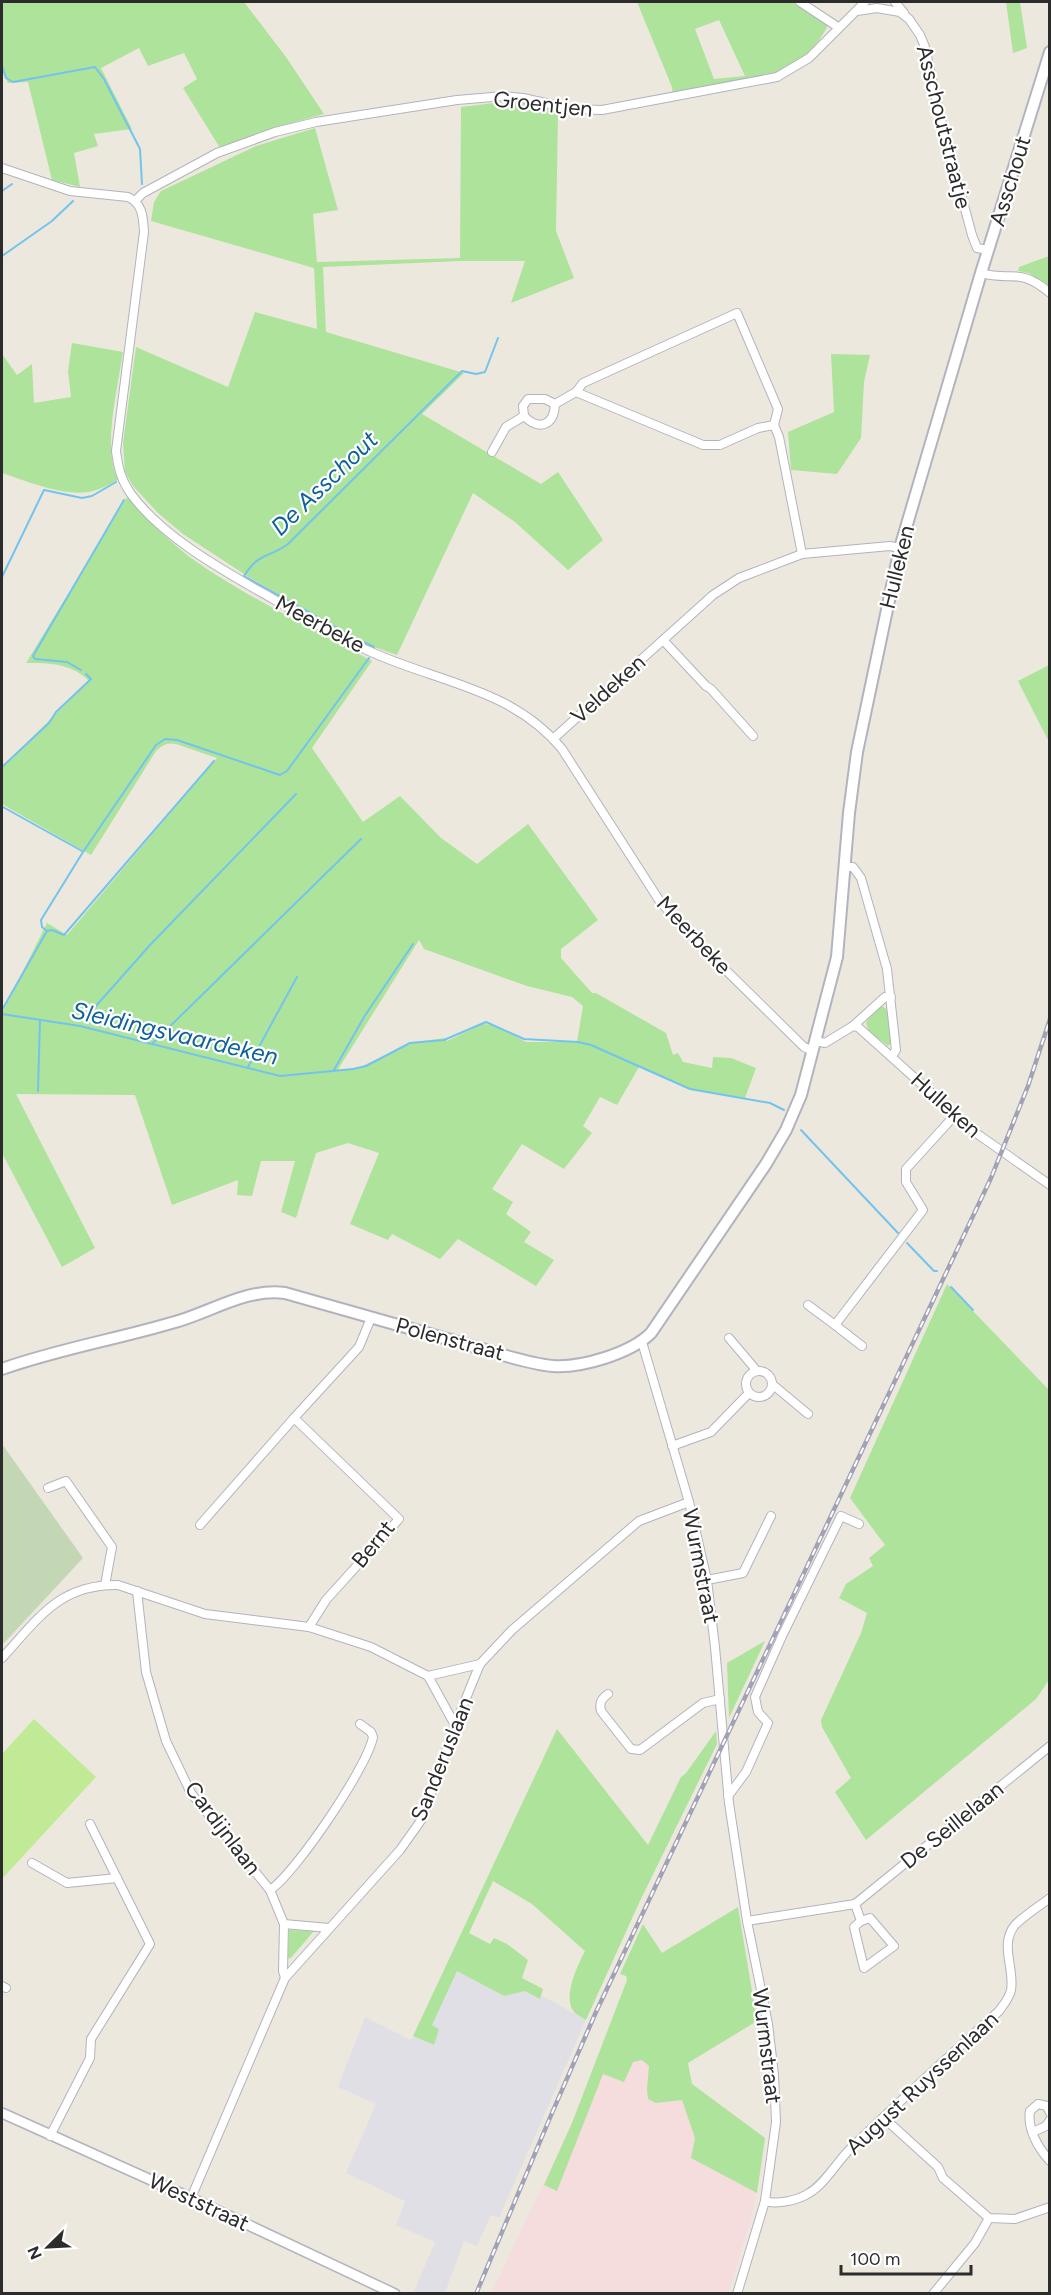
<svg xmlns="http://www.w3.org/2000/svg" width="1051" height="2295" viewBox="0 0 1051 2295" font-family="Figtree,sans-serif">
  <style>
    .industrial { fill: #e1dfe6 }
    .medical { fill: #f4dddc }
    .green { fill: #aee39b; fill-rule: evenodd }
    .cemetery { fill: #c3d7b5 }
    .pitch { fill: #c1ea97 }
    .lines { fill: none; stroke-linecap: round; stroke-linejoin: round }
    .stream { stroke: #72c4ee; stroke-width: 2 }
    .minor-casing { stroke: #b2b3bf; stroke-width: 10 }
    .tertiary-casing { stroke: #b2b3bf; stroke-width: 12 }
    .secondary-casing { stroke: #b2b3bf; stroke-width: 14 }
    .minor { stroke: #fff; stroke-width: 8 }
    .tertiary { stroke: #fff; stroke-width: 9 }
    .secondary { stroke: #fff; stroke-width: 10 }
    .rail-casing { stroke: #a1a2b6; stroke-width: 4.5 }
    .rail { stroke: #fff; stroke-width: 2; stroke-dasharray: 7; stroke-linecap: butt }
    .labels { text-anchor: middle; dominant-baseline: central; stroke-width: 4.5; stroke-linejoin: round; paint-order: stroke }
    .street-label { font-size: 22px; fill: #2c2c2c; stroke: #fff }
    .water-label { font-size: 24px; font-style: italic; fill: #0e619d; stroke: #fff }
  </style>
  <rect width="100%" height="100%" fill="#ede8de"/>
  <!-- industrial -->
  <path class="industrial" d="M457,1970L503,1996L525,1991L540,1999L541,1995L586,2020L499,2218L491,2215L477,2246L464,2241L445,2293H413L435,2242L396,2225L405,2201L346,2173L376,2104L338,2087L365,2017L411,2040L413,2036L434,2045L431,2025Z"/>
  <!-- medical -->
  <path class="medical" d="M613,2019L641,2046L765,2138L762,2167L750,2223L728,2293L491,2294L572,2123Z"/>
  <!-- green -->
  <g class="green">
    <path d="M2,2H244L286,57L324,114L273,128L220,148L183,88L197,79L184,53L148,66L139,48L101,68L132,129L94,134L98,146L74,153L80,187L52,180L28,82L8,83L2,70Z"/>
    <path d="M637,2H793L828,25C801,83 728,84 673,95L672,87ZM719,20L745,76L714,79L695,29Z"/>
    <path d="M1006,2H1020L1027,48L1013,53Z"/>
    <path d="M511,101L549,108L558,114L556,231L574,278L511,303L525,261H460L323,267L326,332L464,373L422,414L541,484L558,472L603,540L568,570L515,522L473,493L397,655L363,643L247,576L183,534L158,513L133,486L125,472L123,443L136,347L228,387L255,312L317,329L314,268L151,221L154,202L161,191L256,146L315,128L338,210L313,214L317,262L460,258L461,107Z"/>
    <path d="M1049,256V287L1029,273L1018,271L1019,267Z"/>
    <path d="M72,343L123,352C118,387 102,448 118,480C110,484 101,489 93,491C67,498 26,481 2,473V354L17,375L32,364L34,403L71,397L68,371Z"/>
    <path d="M831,354L870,355L864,382L861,438L837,474L791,470L788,432L834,412Z"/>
    <path d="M127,497C147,518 167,540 191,558C246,597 312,628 372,661L312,748L363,822L400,796L441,838L477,864L528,824L598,920L561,949V958L592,993H596L666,1033L673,1055L678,1053L683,1062L712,1068L713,1057L731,1058L756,1068L745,1098L690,1089L639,1067L617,1105L600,1097L583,1126L592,1133L564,1169L522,1144L492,1189L513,1202L506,1214L531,1232L524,1242L554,1260L536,1286L458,1239L440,1259L392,1234L388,1240L350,1224L379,1153L348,1143L316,1153L296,1218L281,1212L295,1161H261L252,1196L237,1195L238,1180L172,1205L135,1095L16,1094L95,1248L62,1267L2,1153V1013L47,923L67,935L217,758L176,744C167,742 163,745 156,751L91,855L2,804V767L89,681C71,663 49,663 26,663ZM419,940L424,949L527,986L572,997L583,1006L577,1042H526L494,1025L483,1024L447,1041L446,1038L414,1042L358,1068L337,1071Z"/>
    <path d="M1049,665V742L1018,681Z"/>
    <path d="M882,1006L889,1011L892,1042L888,1046L869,1031L866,1023L870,1015Z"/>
    <path d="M947,1284L1049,1390V1680L1036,1699L866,1840L835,1792L851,1778L822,1727L821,1720L861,1633L867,1613L839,1598L846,1584L873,1566L869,1558L885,1545L850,1498Z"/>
    <path d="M765,1641L729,1718L727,1663Z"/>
    <path d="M557,1729L648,1845L681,1777L686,1773L716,1731L717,1744L639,1903L586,2020C582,2017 576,2015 574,2012C562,1998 578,1964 585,1951L532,1904L493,1881L469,1933L490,1944L494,1938L507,1944L528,1960L522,1978L543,1989L540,1999L525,1991L504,1996L457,1971L432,2025L439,2029L434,2045L413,2036Z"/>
    <path d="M738,1907L757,2021L688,2063L692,2084L765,2138L757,2193L691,2158L695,2138L682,2100L656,2103L648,2099L647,2089L649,2066L642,2060L633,2062L624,2082L603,2074L557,2191L544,2185L572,2123L627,1980L626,1976L620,1974L643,1924L662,1953Z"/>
    <path d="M289,1930L314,1931L290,1959L288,1957Z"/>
  </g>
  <!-- cemetery -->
  <path class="cemetery" d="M2,1444L83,1558L4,1643L2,1642Z"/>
  <!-- pitch -->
  <path class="pitch" d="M34,1719L96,1777L2,1879V1754Z"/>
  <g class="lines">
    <!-- stream -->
    <g class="stream">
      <path d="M2,66L6,78L13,82L95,67L104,79L140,149L142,184"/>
      <path d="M2,191L12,184"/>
      <path d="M2,256L52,221L73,201"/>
      <path d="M2,577L44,490L82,498L92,496L116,482"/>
      <path d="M374,647L357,639L244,576C259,552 269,558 288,544L462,371L476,374L485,372L498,338"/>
      <path d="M81,670L67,662L35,659L33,656L124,500"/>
      <path d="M2,767L49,723L56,712L91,679L86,674"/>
      <path d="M3,807L82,851"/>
      <path d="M47,931L52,930L64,935L214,761"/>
      <path d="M2,1010L47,931L42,927L41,920L83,852L156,745L165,739L177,740L280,775L287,771L369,658"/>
      <path d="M2,1014L80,1026L280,1076L353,1069L366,1066L410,1043L444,1040L486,1022L524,1039L578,1042L591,1045L690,1089L770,1103L784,1110"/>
      <path d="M87,1016L150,945L296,794"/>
      <path d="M153,1043L361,839"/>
      <path d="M248,1067L297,977"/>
      <path d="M334,1070L364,1017L413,944"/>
      <path d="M38,1091L40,1020"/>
      <path d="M801,1130L898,1233"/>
      <path d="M907,1243L934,1271H937"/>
      <path d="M951,1287L973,1310"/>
    </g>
    <!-- minor casing -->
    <g class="minor-casing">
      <g id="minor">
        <path d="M800,2L838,27"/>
        <path d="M895,2L904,13"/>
        <path d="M857,11L877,8L900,12L909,19L920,35L925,47L940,116L972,235L977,248L988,250"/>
        <path d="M2,168L70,191L128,197C143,204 143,217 144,232L116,451C118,467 121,480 131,494C163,538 226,572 273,599C305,617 336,636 369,651C436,682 512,688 562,749L659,900L687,932L804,1047L813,1051"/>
        <path d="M136,200L143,193L217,153L275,132L316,122L457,100L504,96L523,98L572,109L602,110L777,77L809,58L865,2"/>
        <path d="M981,273C1012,282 1018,266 1050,293"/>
        <path d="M576,392L703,445H720L758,428L774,425"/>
        <path d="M524,416C539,431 554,426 555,404"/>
        <path d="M492,452L506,427L524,416L523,406L528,399H545L555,404L576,392L583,383L737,313L778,409L774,425L779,437L802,554"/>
        <path d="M663,640L706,686L711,689L753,736"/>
        <path d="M553,739L713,595L739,578L802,554L890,546L900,548"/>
        <path d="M845,867H853L861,878L887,969L896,1050L892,1056"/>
        <path d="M853,1026L885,997H891"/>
        <path d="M816,1041L825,1043L853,1026L858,1027L976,1133L1050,1185"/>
        <path d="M808,1305L835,1325L923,1210L906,1182V1169L955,1115"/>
        <path d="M835,1325L862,1346"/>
        <path d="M729,1338L757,1371"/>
        <path d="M642,1342L689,1502L707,1580L715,1647L729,1803L747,1921L768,2024L774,2075L776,2122L765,2201L737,2294"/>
        <circle cx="759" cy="1384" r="13"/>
        <path d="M772,1384L808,1414"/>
        <path d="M672,1446L711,1432L749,1393"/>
        <path d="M48,1488L66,1481L112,1547L105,1585"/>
        <path d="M200,1525L294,1418"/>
        <path d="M707,1580L743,1573L771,1516"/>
        <path d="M137,1591L146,1672L166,1741L191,1793L270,1890L284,1924L283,1971L285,1978"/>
        <path d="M309,1627L326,1600L399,1519L294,1418L359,1347L371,1318"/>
        <path d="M2,1658C38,1619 59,1584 118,1585L205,1614L309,1627L371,1647L428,1676L480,1664"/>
        <path d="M428,1676L455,1725"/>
        <path d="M608,1694C601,1699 599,1703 601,1711L631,1749L640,1750L703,1703L720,1699"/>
        <path d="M728,1796L746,1772L768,1723L758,1712L755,1697L783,1634L841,1516L859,1524"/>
        <path d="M32,1863L67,1883L117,1878"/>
        <path d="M270,1890C295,1874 368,1766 373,1737L371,1732L360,1724"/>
        <path d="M855,1904L861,1921"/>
        <path d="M870,1918L894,1946L864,1968L854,1927L861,1921Z"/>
        <path d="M747,1921L855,1904L1050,1746"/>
        <path d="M284,1924L329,1928"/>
        <path d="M2,1986L6,1988"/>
        <path d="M1050,2113L1047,2106L1038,2104L1030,2111C1027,2129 1038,2148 1050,2161"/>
        <path d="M884,2118L938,2167L943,2178L989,2218L1015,2219L1050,2207"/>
        <path d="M1033,2132L1046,2126L1050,2120"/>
        <path d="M50,2136L90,2058L91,2039L150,1944L90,1824"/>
        <path d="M191,2198L285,1978L400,1850L422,1819L455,1725L480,1664L512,1630L639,1521L689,1502"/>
        <path d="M765,2201C777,2205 799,2200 809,2193C824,2185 837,2162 850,2149C899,2102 949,2056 999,2011C1004,2004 1009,1999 1011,1990C1015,1969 999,1944 1015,1925C1025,1915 1038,1907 1050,1898"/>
        <path d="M933,2294L975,2243L989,2218"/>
      </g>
    </g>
    <!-- tertiary casing -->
    <g class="tertiary-casing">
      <path id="tertiary" d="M2,2113L191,2198L395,2294"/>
    </g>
    <!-- secondary casing -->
    <g class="secondary-casing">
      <path id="secondary" d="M2,1369C58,1349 118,1339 175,1322C211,1312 246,1288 285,1293C344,1310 404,1327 465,1344C490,1351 528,1364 553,1366C582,1368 631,1353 651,1333L766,1164L786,1130L801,1095L837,957L849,813L857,752L900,548L981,273L1050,52"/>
    </g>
    <!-- minor -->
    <use href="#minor" class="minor"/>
    <!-- tertiary -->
    <use href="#tertiary" class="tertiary"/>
    <!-- secondary -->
    <use href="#secondary" class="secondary"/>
    <!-- rail casing -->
    <g class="rail-casing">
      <path id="rail" d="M476,2294L552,2113L596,2012L991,1178L1028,1086L1050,1019"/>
    </g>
    <!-- rail -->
    <use href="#rail" class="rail"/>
  </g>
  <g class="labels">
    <!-- street labels -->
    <g class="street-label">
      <text transform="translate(543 104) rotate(6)">Groentjen</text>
      <text transform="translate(944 127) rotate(76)">Asschoutstraatje</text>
      <text transform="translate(1010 181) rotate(-73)">Asschout</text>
      <text transform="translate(897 567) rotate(-76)">Hulleken</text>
      <text transform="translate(320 624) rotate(28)">Meerbeke</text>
      <text transform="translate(608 689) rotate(-42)">Veldeken</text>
      <text transform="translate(694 935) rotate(47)">Meerbeke</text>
      <text transform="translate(946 1105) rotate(42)">Hulleken</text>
      <text transform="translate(450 1339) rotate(15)">Polenstraat</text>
      <text transform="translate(373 1544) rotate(-51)">Bernt</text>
      <text transform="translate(701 1566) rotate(79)">Wurmstraat</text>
      <text transform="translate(442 1759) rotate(-68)">Sanderuslaan</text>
      <text transform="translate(952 1825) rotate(-39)">De Seillelaan</text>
      <text transform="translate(223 1828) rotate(53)">Cardijnlaan</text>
      <text transform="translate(767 2046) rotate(83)">Wurmstraat</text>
      <text transform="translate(922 2083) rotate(-43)">August Ruyssenlaan</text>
      <text transform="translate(199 2202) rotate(25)">Weststraat</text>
    </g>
    <!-- water labels -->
    <g class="water-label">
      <text transform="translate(324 483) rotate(-44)">De Asschout</text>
      <text transform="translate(175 1033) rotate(13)">Sleidingsvaardeken</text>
    </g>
  </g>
  <!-- border -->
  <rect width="1051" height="2295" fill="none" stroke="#2c2c2c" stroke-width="6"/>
  <!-- north arrow -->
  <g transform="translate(48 2247) rotate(246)" stroke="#ffffff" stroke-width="4.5" paint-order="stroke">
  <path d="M0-4.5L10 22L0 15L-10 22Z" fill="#2c2c2c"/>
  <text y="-9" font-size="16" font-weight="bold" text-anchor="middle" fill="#2c2c2c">N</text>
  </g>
  <!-- scale -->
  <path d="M841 2265v9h130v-9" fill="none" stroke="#2c2c2c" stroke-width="3"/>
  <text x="850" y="2265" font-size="18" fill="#2c2c2c" stroke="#ffffff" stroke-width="4.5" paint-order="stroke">100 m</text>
</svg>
